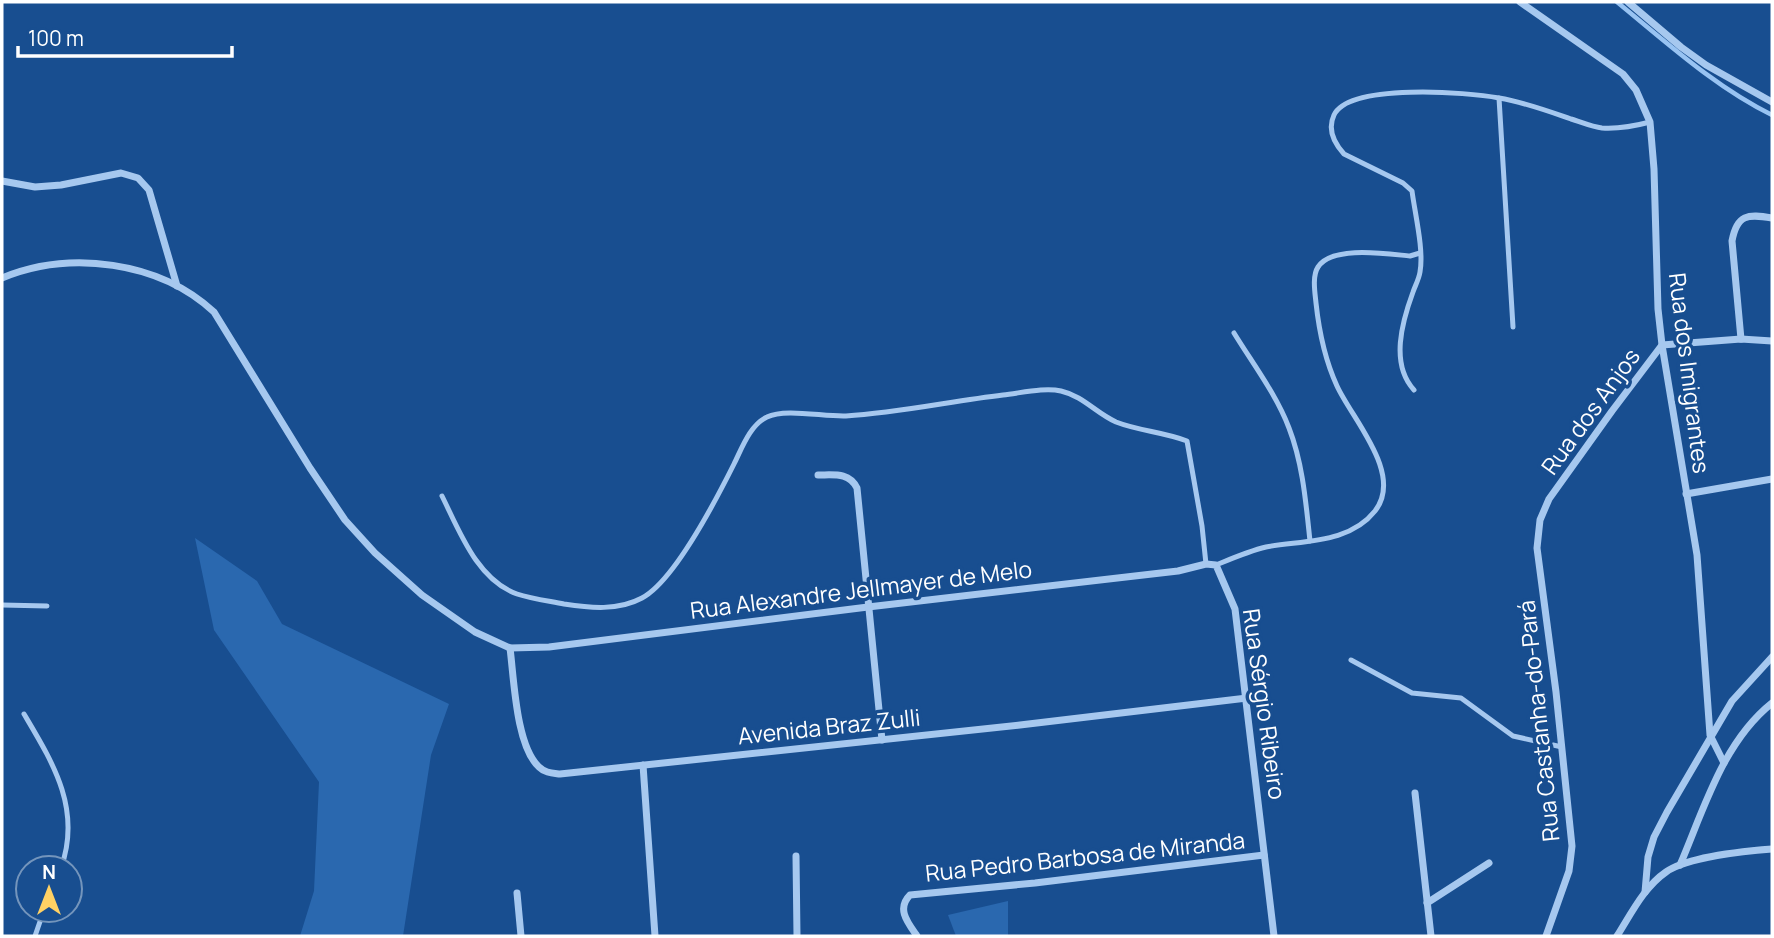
<svg xmlns="http://www.w3.org/2000/svg" width="1774" height="938" viewBox="0 0 1774 938" font-family="Manrope,sans-serif">
  <style>
    .green { fill: #2a68af }
    .lines { fill: none; stroke-linecap: round; stroke-linejoin: round }
    .stream { stroke: #98c3f2; stroke-width: 4.5 }
    .service { stroke: #a6c8ef; stroke-width: 5 }
    .minor { stroke: #a6c8ef; stroke-width: 7 }
    .labels { text-anchor: middle; dominant-baseline: central; stroke-width: 7; stroke-linejoin: round; paint-order: stroke }
    .street-label { font-size: 23px; fill: #fff; stroke: #184e90 }
  </style>
  <rect width="100%" height="100%" fill="#184e90"/>
  <!-- green -->
  <g class="green">
    <path d="M195,538L257,581L282,624L449,704L431,755L403,936H300L314,891L319,782L214,630Z"/>
    <path d="M1008,901V936H956L948,915Z"/>
  </g>
  <g class="lines">
    <!-- stream -->
    <path class="stream" d="M1617,2C1666,42 1715,87 1772,115"/>
    <!-- service -->
    <g class="service">
      <path d="M1499,98L1513,327"/>
      <path d="M1234,333C1253,364 1276,394 1289,428C1303,464 1306,504 1310,541"/>
      <path d="M1414,390C1390,364 1402,322 1413,292C1415,286 1419,279 1420,272C1424,250 1415,214 1412,191L1403,183L1344,154C1334,143 1327,130 1334,115C1349,83 1468,92 1499,98C1524,102 1548,111 1571,119C1581,122 1592,127 1602,128C1619,129 1635,126 1650,122"/>
      <path d="M442,496C459,530 477,580 517,594C532,599 549,601 564,604C590,608 618,611 642,598C674,581 717,498 734,464C742,448 750,425 767,417C785,408 824,417 846,416C898,413 952,401 1003,395C1021,393 1045,387 1061,391C1083,396 1096,413 1116,422C1139,431 1164,432 1187,441L1202,526L1206,564"/>
      <path d="M1216,565C1233,558 1249,551 1266,547C1303,540 1349,544 1375,511C1404,474 1352,419 1337,386C1325,360 1319,331 1316,303C1315,293 1312,276 1318,267C1332,245 1388,254 1410,256L1420,253"/>
      <path d="M2,605L47,606"/>
      <path d="M1351,660L1412,693L1461,698L1513,736L1562,747"/>
      <path d="M24,714C53,763 82,809 61,868"/>
      <path d="M35,936L44,910"/>
    </g>
    <!-- minor -->
    <g class="minor">
      <path d="M1520,2L1623,74L1636,90L1650,122L1654,169L1658,309L1662,345L1697,555L1710,735L1724,763"/>
      <path d="M1628,2L1681,47L1706,65L1772,102"/>
      <path d="M2,181L35,187L61,185L121,173L138,178L149,190L177,286"/>
      <path d="M2,278C70,250 159,261 214,312L310,468L345,520L375,553L422,595L475,632L510,648L549,647L868,607L1178,571L1206,564L1216,565L1235,609L1274,936"/>
      <path d="M1741,339L1732,241C1737,214 1748,214 1772,218"/>
      <path d="M818,475C834,475 849,472 857,488L882,740"/>
      <path d="M1686,494L1772,479"/>
      <path d="M510,648C514,679 516,746 539,767C545,773 552,773 560,774L1020,725L1247,698"/>
      <path d="M643,765L655,936"/>
      <path d="M1415,793L1431,936"/>
      <path d="M796,856L797,936"/>
      <path d="M1680,865C1704,809 1723,742 1772,703"/>
      <path d="M1645,892L1648,857L1654,837L1667,812L1732,701L1772,657"/>
      <path d="M517,893L521,936"/>
      <path d="M1427,903L1489,863"/>
      <path d="M917,936C908,923 896,909 910,895L1035,883L1264,855"/>
      <path d="M1546,936L1569,871L1572,846L1556,692L1537,548L1540,520L1549,499L1612,411L1662,345L1741,339L1772,341"/>
      <path d="M1617,936C1631,914 1644,887 1666,872C1687,857 1746,851 1772,849"/>
    </g>
  </g>
  <g class="labels">
    <!-- street labels -->
    <g class="street-label">
      <text transform="translate(1690 373) rotate(83)">Rua dos Imigrantes</text>
      <text transform="translate(1590 411) rotate(-54)">Rua dos Anjos</text>
      <text transform="translate(861 589) rotate(-7)">Rua Alexandre Jellmayer de Melo</text>
      <text transform="translate(1265 704) rotate(82)">Rua Sérgio Ribeiro</text>
      <text transform="translate(1538 721) rotate(-96)">Rua Castanha-do-Pará</text>
      <text transform="translate(829 726) rotate(-6)">Avenida Braz Zulli</text>
      <text transform="translate(1085 856) rotate(-6)">Rua Pedro Barbosa de Miranda</text>
    </g>
  </g>
  <!-- border -->
  <rect width="1774" height="938" fill="none" stroke="#ffffff" stroke-width="7"/>
  <!-- north arrow -->
  <g transform="translate(49 889)"><circle r="33" fill="#184e90" stroke="#7495bc" stroke-width="2"/>
  <path d="M0-5L12 26L0 18L-12 26Z" fill="#ffd164"/>
  <text y="-10" font-size="19" font-weight="bold" text-anchor="middle" fill="#ffffff">N</text>
  </g>
  <!-- scale -->
  <path d="M18 46v10h214v-10" fill="none" stroke="#ffffff" stroke-width="3.5"/>
  <text x="28" y="46" font-size="21" fill="#ffffff" stroke="#184e90" stroke-width="5" paint-order="stroke">100 m</text>
</svg>
